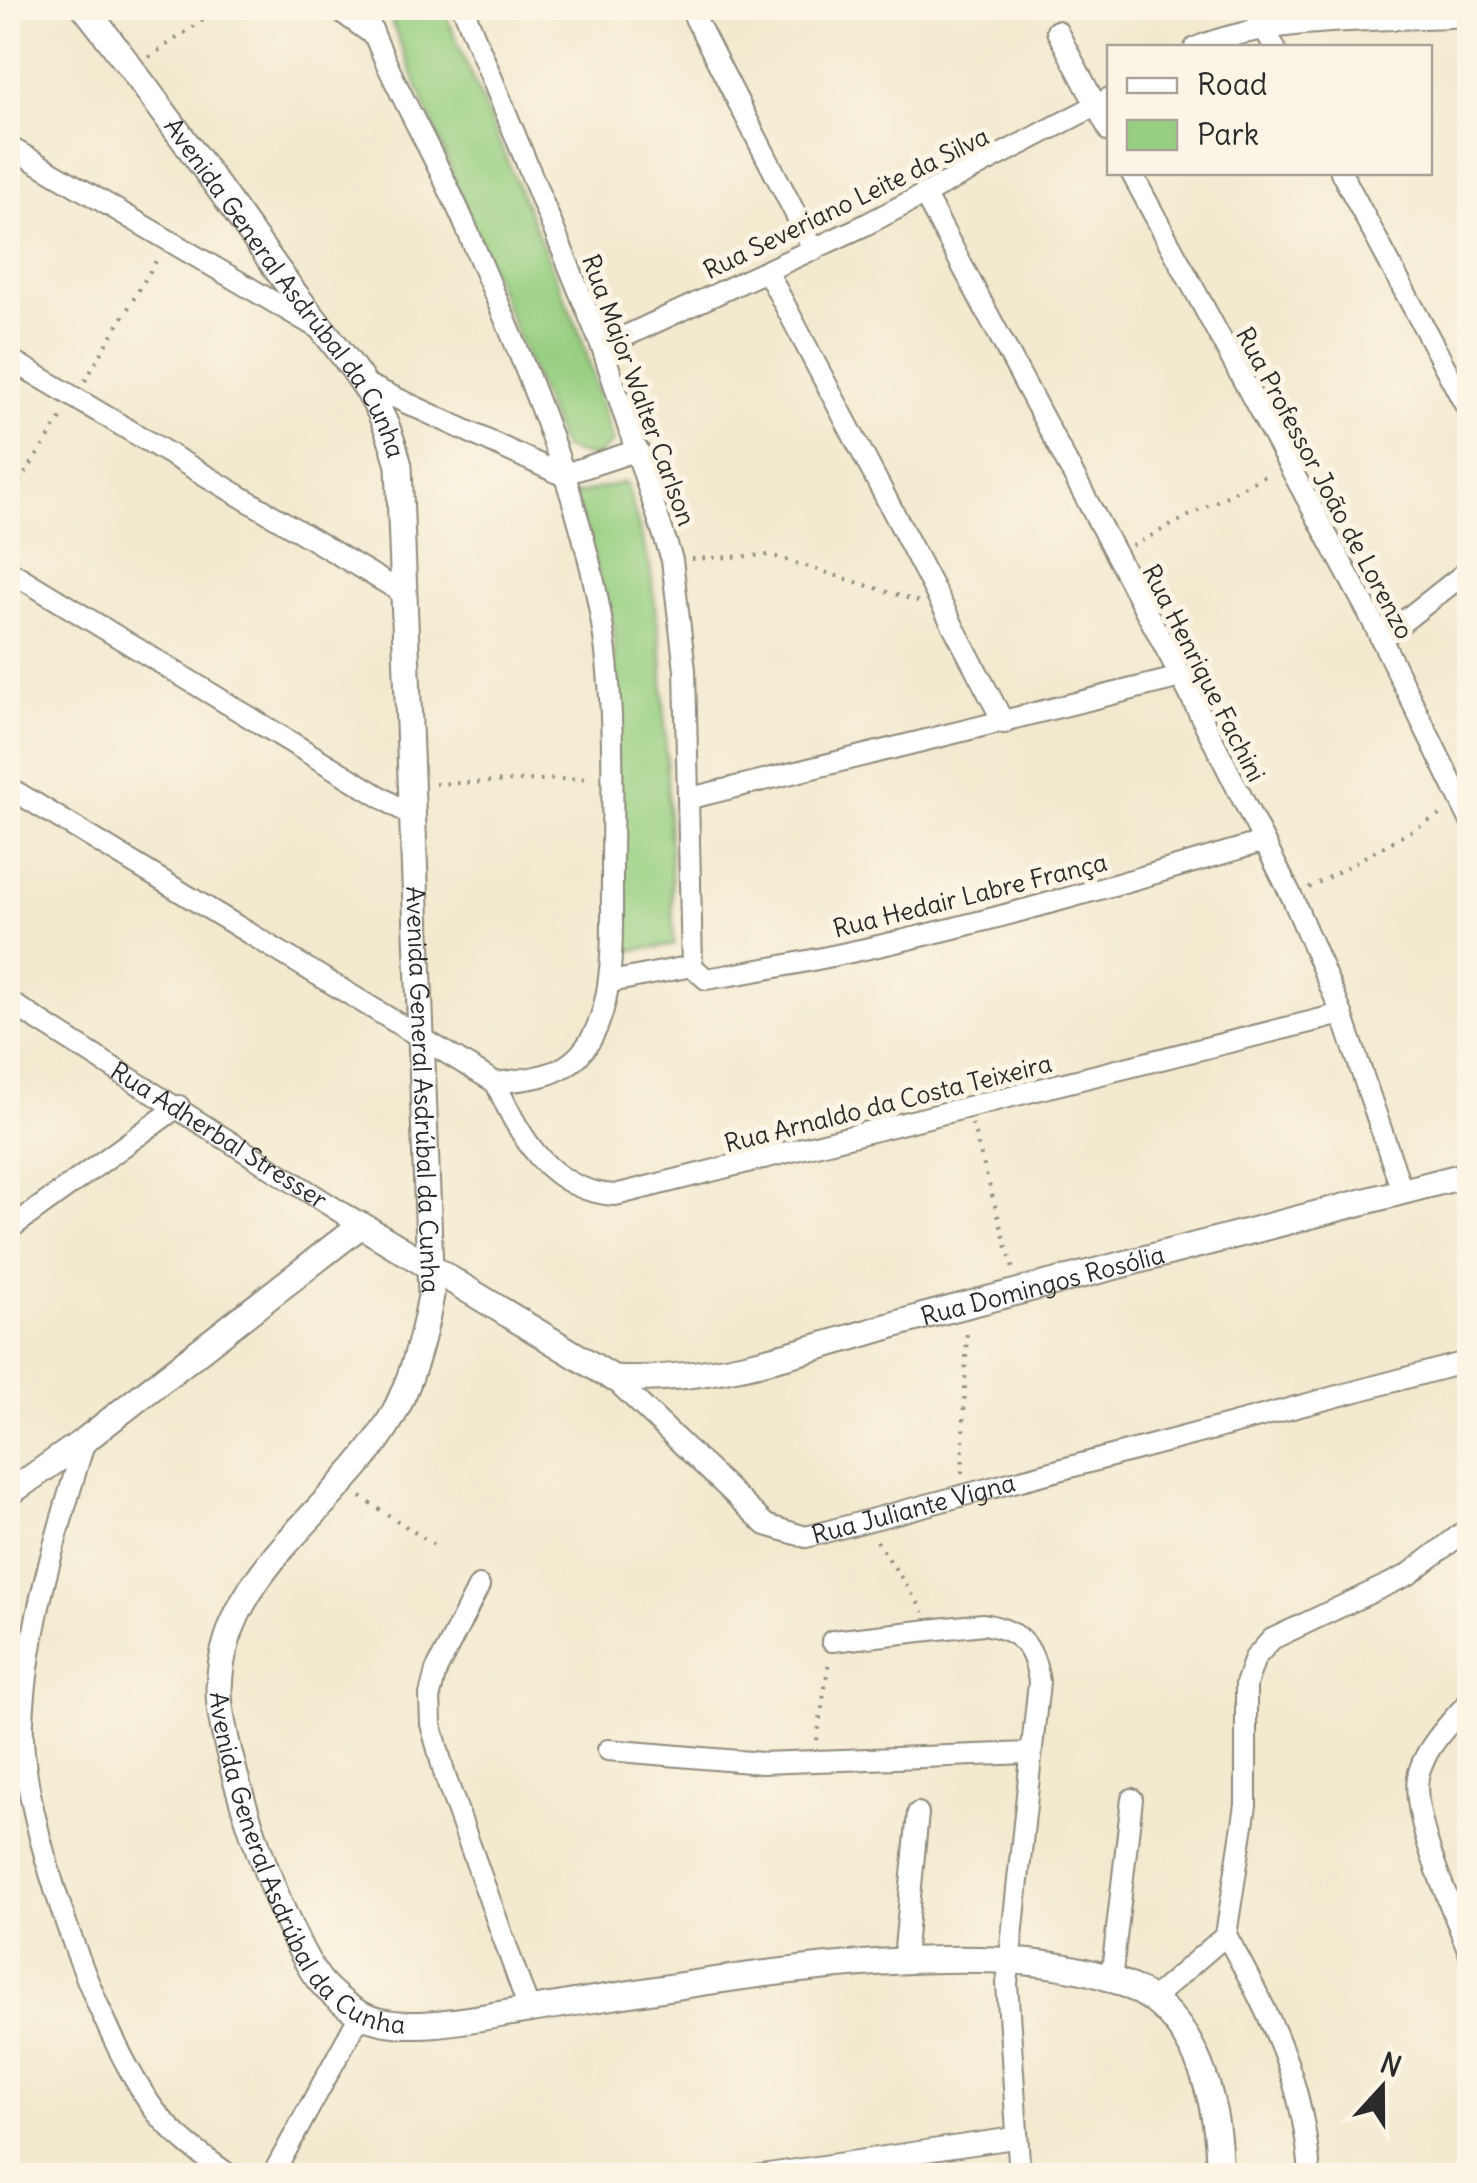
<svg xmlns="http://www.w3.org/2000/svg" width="1477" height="2183" viewBox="0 0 1477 2183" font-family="Delius,sans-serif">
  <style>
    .green { fill: #97cf81; stroke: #617d56; stroke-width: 2.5 }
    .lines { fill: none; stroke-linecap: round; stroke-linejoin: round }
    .minor-casing { stroke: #8e8a7c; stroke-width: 24 }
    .tertiary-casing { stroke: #8e8a7c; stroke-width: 29 }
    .path { stroke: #8e8a7c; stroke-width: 4; stroke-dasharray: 2.5 8; stroke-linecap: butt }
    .minor { stroke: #fff; stroke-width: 20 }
    .tertiary { stroke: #fff; stroke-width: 25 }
    .labels { text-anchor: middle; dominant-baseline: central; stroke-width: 10; stroke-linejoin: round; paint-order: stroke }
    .street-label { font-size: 25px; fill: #2b2b2b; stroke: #fcf5e5 }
  </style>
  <rect width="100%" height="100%" fill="#fcf5e5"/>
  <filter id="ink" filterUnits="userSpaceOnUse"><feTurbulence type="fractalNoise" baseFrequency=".01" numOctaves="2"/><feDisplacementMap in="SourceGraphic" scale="20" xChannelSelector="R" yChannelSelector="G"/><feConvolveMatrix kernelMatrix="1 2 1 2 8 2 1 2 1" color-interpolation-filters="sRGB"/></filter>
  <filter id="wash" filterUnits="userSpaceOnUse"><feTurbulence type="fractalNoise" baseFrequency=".0048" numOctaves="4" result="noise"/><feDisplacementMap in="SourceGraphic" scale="40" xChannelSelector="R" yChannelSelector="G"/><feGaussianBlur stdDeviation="2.25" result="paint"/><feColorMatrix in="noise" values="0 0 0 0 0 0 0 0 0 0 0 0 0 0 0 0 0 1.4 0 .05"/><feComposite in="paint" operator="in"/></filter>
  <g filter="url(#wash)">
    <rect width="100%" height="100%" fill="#f2e9ce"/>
    <!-- green -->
    <g class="green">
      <path d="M386,8H443L581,337L613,442L595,458L563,449Z"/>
      <path d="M626,482L650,567L662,659L674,945L617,952L614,626L574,495Z"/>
    </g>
  </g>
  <g filter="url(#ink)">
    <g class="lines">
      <!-- minor casing -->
      <g class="minor-casing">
        <g id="minor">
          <path d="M336,8L373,35"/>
          <path d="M463,8L602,347L672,560L685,670L692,966"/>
          <path d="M690,8L814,250"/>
          <path d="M1253,8L1275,48"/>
          <path d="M1057,31L1110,132"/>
          <path d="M1195,48C1269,16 1388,21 1470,16"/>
          <path d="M8,146L316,327"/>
          <path d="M1131,172L1368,612L1470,820"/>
          <path d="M1341,172L1470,414"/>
          <path d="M924,194L1181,677L1292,897L1342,1014L1402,1191"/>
          <path d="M768,273L1004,723"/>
          <path d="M602,347L863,226L1110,98"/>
          <path d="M8,358L403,593"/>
          <path d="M368,385L562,475L638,450"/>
          <path d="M8,570L412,816"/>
          <path d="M1381,639L1470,569"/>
          <path d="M8,787L496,1083C516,1080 538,1079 556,1071C621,1044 611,935 612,879C612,800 615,721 605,644C586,501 522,359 466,227C435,153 390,83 364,8"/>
          <path d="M691,798L1181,677"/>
          <path d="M692,966L706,979C895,950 1079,896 1262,842"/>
          <path d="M611,982L692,966"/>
          <path id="s1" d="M8,1001L361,1225"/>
          <path d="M496,1083C519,1137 550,1191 615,1195L1342,1014"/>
          <path d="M8,1230L179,1106"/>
          <path id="s2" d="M613,1378L766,1525L806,1537L1470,1361"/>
          <path d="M85,1440C57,1533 28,1623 23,1721C18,1815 99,2037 156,2112C176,2137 205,2158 231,2176"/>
          <path d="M479,1586L436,1671L430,1695L431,1724L445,1776L529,2009"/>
          <path d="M832,1641L983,1624C1020,1630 1034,1645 1039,1682L1007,1984L1020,2176"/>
          <path d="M1470,1700C1452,1721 1429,1743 1420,1769C1405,1810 1455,1913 1470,1955"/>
          <path d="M608,1750L762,1763L1029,1753"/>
          <path d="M1226,1935L1246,1805V1684L1255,1658L1272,1639L1408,1575L1470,1527"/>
          <path d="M1226,1935C1271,2016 1304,2081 1310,2176"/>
          <path d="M904,1959L918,1813"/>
          <path d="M1111,1981L1132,1799"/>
          <path d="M1152,1999L1226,1935"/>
          <path d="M272,2176L360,2015"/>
          <path d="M755,2176L1014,2138"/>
        </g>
      </g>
      <!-- tertiary casing -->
      <g class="tertiary-casing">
        <g id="tertiary">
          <path id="s3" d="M85,8C156,98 221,192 289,286C333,347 382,389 399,466L431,1295C424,1336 412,1380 392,1417C339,1511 222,1568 219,1689C218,1748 283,1935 320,1981C329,1992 349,2009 362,2015C406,2037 486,2015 534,2009C675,1988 1039,1913 1154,2001C1203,2039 1220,2116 1219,2176"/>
          <path id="s4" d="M8,1494L85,1440L361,1225L613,1378C721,1384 828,1342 932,1314C1111,1268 1290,1220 1470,1174"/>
        </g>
      </g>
      <!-- path -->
      <g class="path">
        <path d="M149,57L221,8"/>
        <path d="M85,381L159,256"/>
        <path d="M8,500L64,414"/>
        <path d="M1132,546L1270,473"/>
        <path d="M692,559L770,555L920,602"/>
        <path d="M435,784L590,778"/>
        <path d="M1309,888L1445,812"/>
        <path d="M972,1124L1013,1269"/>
        <path d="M962,1473L967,1328"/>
        <path d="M361,1497L434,1545"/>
        <path d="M877,1541L924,1612"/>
        <path d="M817,1740L829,1661"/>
      </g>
      <!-- minor -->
      <use href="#minor" class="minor"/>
      <!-- tertiary -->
      <use href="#tertiary" class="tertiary"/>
    </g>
  </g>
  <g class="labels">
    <!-- street labels -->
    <g class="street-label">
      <text transform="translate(846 203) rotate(-26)">Rua Severiano Leite da Silva</text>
      <text stroke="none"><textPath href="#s3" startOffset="345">Avenida General Asdrúbal da Cunha</textPath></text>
      <text transform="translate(639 390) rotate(70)">Rua Major Walter Carlson</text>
      <text transform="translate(1325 483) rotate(62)">Rua Professor João de Lorenzo</text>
      <text transform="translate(1204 673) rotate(63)">Rua Henrique Fachini</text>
      <text transform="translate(970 895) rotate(-14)">Rua Hedair Labre França</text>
      <text stroke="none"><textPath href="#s3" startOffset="1182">Avenida General Asdrúbal da Cunha</textPath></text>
      <text transform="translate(888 1103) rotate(-14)">Rua Arnaldo da Costa Teixeira</text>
      <text stroke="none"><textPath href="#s1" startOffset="250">Rua Adherbal Stresser</textPath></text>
      <text stroke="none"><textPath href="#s4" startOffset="1180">Rua Domingos Rosólia</textPath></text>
      <text stroke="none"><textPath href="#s2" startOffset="365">Rua Juliante Vigna</textPath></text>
      <text stroke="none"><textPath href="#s3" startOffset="2052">Avenida General Asdrúbal da Cunha</textPath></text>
    </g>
  </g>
  <!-- margin -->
  <rect width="1477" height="2183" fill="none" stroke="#fcf5e5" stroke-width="40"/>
  <!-- legend -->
  <rect x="1107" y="45" width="325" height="130" fill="#fcf5e5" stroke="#a8a49b" stroke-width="2.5"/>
  <rect x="1127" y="78" width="50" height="15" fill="#ffffff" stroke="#a8a49b" stroke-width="2.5"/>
  <text x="1197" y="95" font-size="30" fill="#2b2b2b">Road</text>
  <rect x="1127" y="120" width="50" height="30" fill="#97cf81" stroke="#a8a49b" stroke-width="2.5"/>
  <text x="1197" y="145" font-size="30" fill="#2b2b2b">Park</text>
  <!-- north arrow -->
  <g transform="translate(1382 2088) rotate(21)" stroke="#fcf5e5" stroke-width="8" paint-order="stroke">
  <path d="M0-8L18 38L0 25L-18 38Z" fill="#2b2b2b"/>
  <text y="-15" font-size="28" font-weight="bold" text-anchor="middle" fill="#2b2b2b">N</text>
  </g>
</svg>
